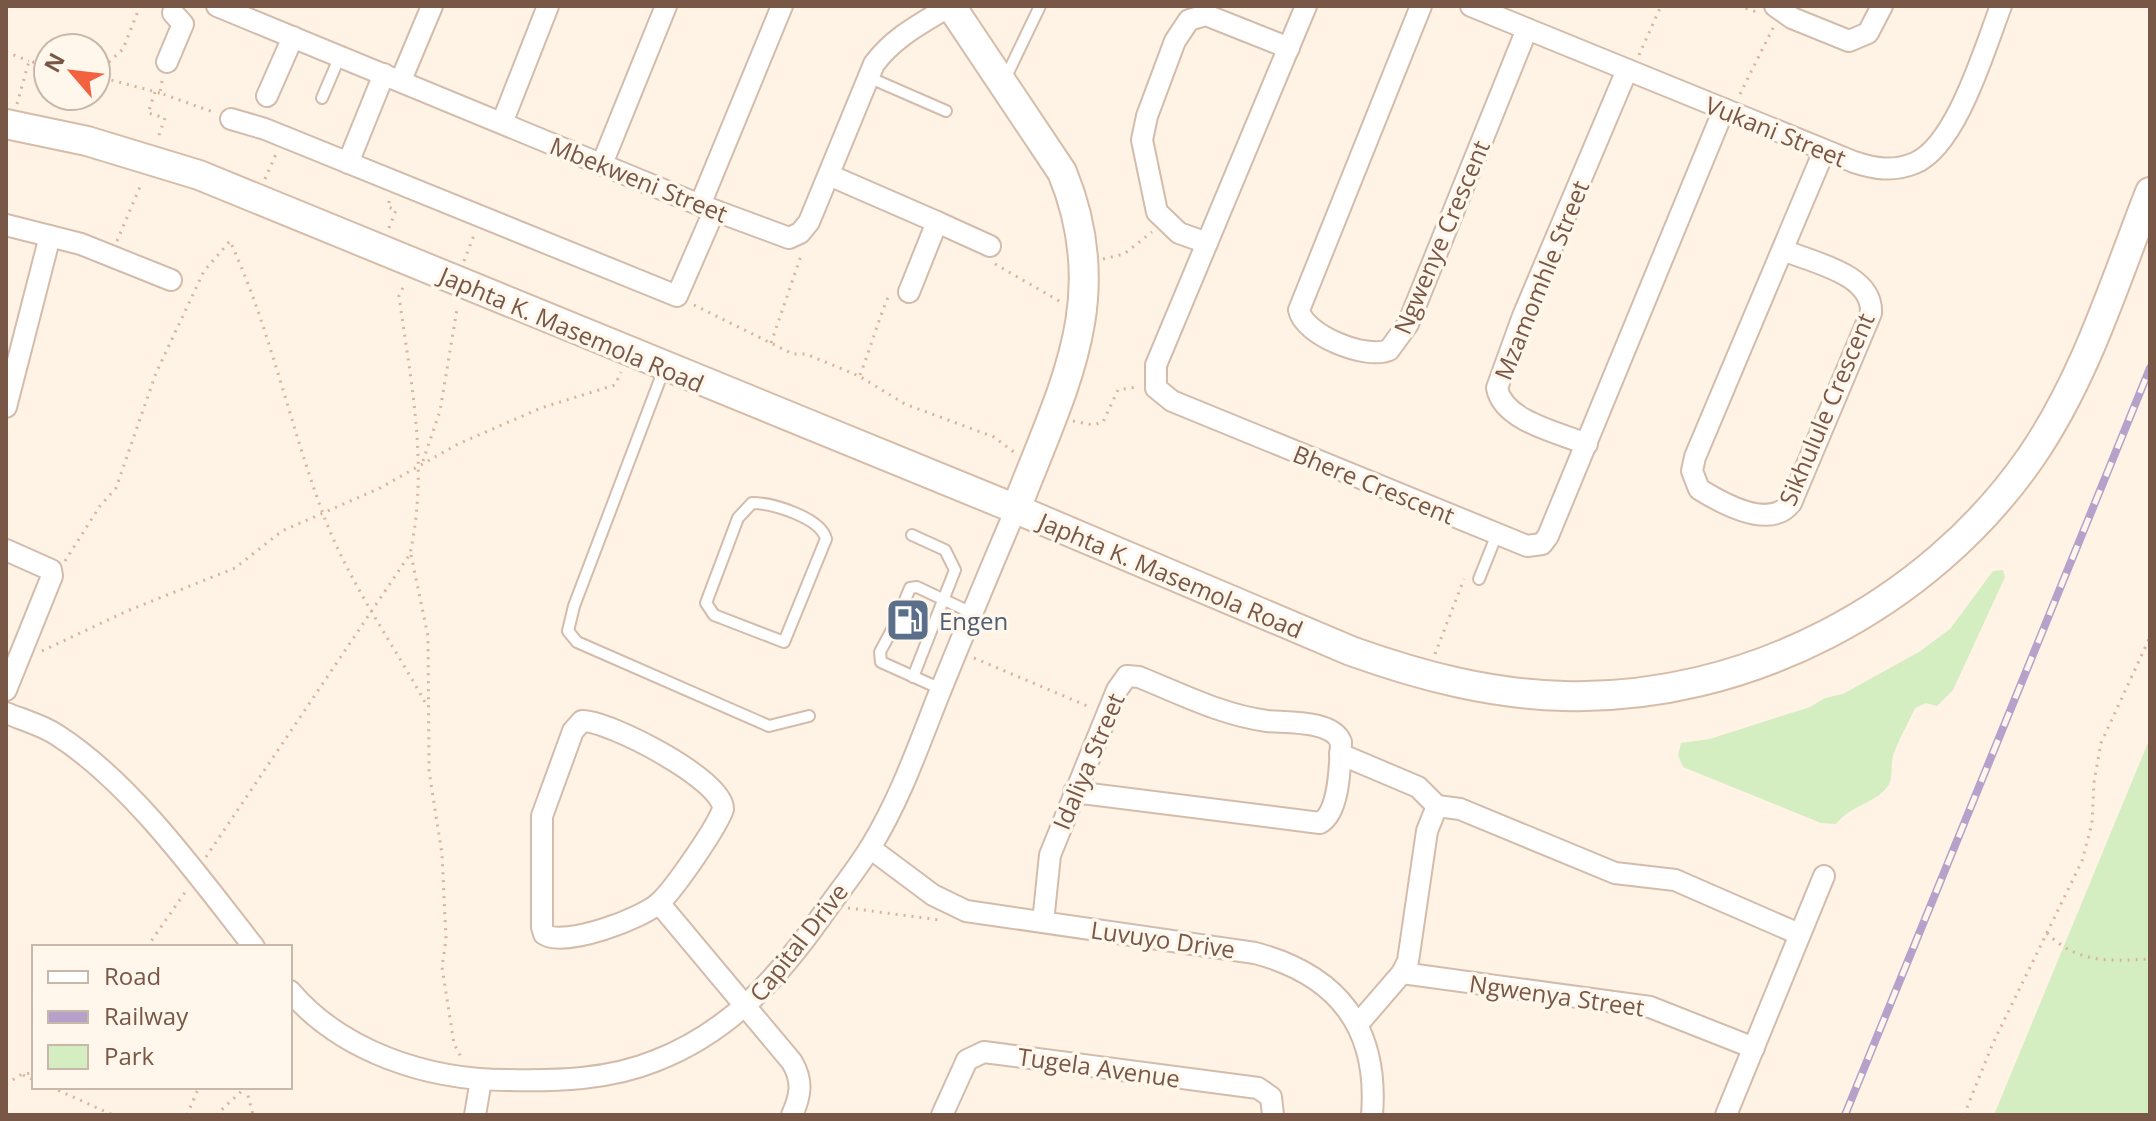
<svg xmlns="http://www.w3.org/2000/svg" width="2156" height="1121" viewBox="0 0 2156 1121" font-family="'Open Sans',sans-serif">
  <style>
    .green { fill: #d4edc1 }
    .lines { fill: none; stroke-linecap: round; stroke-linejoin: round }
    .lane-casing { stroke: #d3bcac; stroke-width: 14 }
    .street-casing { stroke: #d3bcac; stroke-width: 24 }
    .secondary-casing { stroke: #d6bca9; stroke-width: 32 }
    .path { stroke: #dbb39c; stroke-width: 3; stroke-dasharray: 2 6; stroke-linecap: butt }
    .lane { stroke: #fff; stroke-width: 10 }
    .street { stroke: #fff; stroke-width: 20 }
    .secondary { stroke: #fff; stroke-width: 28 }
    .rail-casing { stroke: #b5a1c9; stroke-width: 8 }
    .rail { stroke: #fff7ec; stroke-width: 5; stroke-dasharray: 15; stroke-linecap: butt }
    .labels { text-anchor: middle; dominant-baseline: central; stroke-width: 7; stroke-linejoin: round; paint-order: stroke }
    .street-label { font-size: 24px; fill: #795747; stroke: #fff7ec }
    .service-label { font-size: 24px; fill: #4e5e75; stroke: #fff7ec; text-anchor: start }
  </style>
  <rect width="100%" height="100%" fill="#fef3e4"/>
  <!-- green -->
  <g class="green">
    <path d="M2003,570L2005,577L1953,690L1937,706L1926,703L1915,708C1908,724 1898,740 1893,756C1890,766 1894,779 1887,787C1873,805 1852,804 1836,824L1821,823L1683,767L1678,755L1681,743L1710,739L1810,707L1825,698L1843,694L1919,652L1950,629L1993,571Z"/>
    <path d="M2150,738V1115H1994Z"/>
  </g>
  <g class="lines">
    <!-- lane casing -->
    <g class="lane-casing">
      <g id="lane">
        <path d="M868,77L946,111"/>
        <path d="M1005,79L1040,6"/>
        <path d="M322,98L340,56"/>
        <path d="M664,369L574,606L568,631L577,642L769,726L809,716"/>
        <path d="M752,503C773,503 821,518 826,539L784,642L714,615L706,603L738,518Z"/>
        <path d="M912,535L945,550L955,570L913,677"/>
        <path d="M1479,579L1497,534"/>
        <path d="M903,605L910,588L917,587L972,613"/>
        <path d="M895,624L880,652L881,662L941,689"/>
      </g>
    </g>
    <!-- street casing -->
    <g class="street-casing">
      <g id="street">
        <path d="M217,6L700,205L789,238L800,233L809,222L874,64C894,37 922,23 950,6"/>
        <path d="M1306,6L1156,365V388L1172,401L1527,546L1542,544L1548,536L1724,109"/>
        <path d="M1421,6L1299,310C1304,335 1366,360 1389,350L1408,324L1527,29"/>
        <path d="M1471,6L1854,162C1875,169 1893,172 1915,163C1957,145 1985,47 2001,6"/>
        <path d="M1775,6L1792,18L1849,41L1868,33L1882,6"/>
        <path d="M167,62L183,24L173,13"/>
        <path d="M401,80L432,6"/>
        <path d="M267,96L293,37"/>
        <path d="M231,119L265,129L677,296L714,211"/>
        <path d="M502,123L548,6"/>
        <path d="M348,163L384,74"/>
        <path d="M602,164L666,6"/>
        <path d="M829,175L937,222L909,292"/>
        <path d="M700,205L782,6"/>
        <path d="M937,222L990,246"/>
        <path d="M6,225L81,244L171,280"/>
        <path d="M1207,243L1179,233L1157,212L1142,140L1147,116L1175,41L1189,20L1206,15L1289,48"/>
        <path d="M1783,250C1814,263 1873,274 1871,313L1791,503C1770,530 1723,504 1699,489L1692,471L1695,457L1824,151"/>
        <path d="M6,407L50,236"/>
        <path d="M1587,444C1559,433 1503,421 1497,388L1523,316L1627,70"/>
        <path d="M6,550L51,570L52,576L6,690"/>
        <path d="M6,713C23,720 42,725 57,735C132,783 199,877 254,947"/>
        <path d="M582,721C608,720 724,780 723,809C717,827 675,888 660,902C644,918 564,948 544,934L542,927V816L573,731Z"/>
        <path d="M1340,754L1418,787L1437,806"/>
        <path d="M1437,806L1460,809L1615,873L1675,880L1799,934"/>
        <path d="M870,848L933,895L966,911L1255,953C1338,975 1379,1028 1372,1115"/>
        <path d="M659,903L792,1062C803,1081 801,1095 792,1115"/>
        <path d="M1043,922L1050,855L1117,690L1127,676L1139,677C1181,694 1222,715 1267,721C1287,723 1332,720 1341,742C1340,764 1340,812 1320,823L1074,792"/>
        <path d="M1402,973L1650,1007L1754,1048"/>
        <path d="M290,991C342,1052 428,1080 507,1080C557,1081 608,1080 655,1061C728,1033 777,979 821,917C837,894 855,872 870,848C899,801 917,750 937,699C963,635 989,572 1016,509"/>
        <path d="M1358,1024L1402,973L1408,961L1427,831L1437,806"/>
        <path d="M475,1115L481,1080"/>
        <path d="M942,1115L967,1060L984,1052L1258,1088L1271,1097L1273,1115"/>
        <path d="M1726,1115L1824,876"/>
      </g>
    </g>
    <!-- secondary casing -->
    <g class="secondary-casing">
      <g id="secondary">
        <path d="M951,6L1062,172C1115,300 1061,391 1016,509"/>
        <path d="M6,124L87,141L199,175L1016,509L1351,651C1421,676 1490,694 1564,696C1745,701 1928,606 2031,457C2086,377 2115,281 2150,192"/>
      </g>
    </g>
    <!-- path -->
    <g class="path">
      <path d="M1738,6L1757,12"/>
      <path d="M6,52L29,61"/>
      <path d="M1639,55L1661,6"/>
      <path d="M96,76L160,93"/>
      <path d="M103,77L108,63L123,49L140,6"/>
      <path d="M162,81L160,93L216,113"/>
      <path d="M155,92L148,113L165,118L158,138"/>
      <path d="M1740,94L1774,26"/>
      <path d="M17,104L29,61L48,66"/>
      <path d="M265,179L276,154"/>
      <path d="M389,228L396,210L388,207L390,197"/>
      <path d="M117,241L142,182"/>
      <path d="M1103,259L1124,254L1152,232"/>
      <path d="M464,261L474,235"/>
      <path d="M995,264L1061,302"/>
      <path d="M694,305L793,354H806L859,376L905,404L994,437L1015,453"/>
      <path d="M771,343L802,253"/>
      <path d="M860,375C871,347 878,320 890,293"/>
      <path d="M1073,421L1093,425L1103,422L1118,390L1136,387"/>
      <path d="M423,461L440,411L457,309"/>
      <path d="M411,555L428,636L429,771L442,854L446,939L442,967L454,1044L461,1057"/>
      <path d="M65,561L100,506L116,488L156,373L204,271L230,241C270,328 289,422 322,511C347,580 391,640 426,704"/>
      <path d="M42,651L127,611L235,568L282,531L380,488L458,444L541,408L615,385L621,372"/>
      <path d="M1435,654L1464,579"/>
      <path d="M974,658L1092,708"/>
      <path d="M206,857L410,554C429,466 411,384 399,296L405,283"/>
      <path d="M848,908L940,920"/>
      <path d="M2047,933C2078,964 2109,961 2150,959"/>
      <path d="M147,947L186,891"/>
      <path d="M23,1075L34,1080"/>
      <path d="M6,1084L22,1074L34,1073"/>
      <path d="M51,1087L113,1115"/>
      <path d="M246,1088L253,1115"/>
      <path d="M187,1115L199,1087"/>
      <path d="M216,1115L246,1087"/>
      <path d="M1964,1115L1993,1043L2082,861L2092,823L2094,782L2101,743L2150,637"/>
    </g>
    <!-- lane -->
    <use href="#lane" class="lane"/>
    <!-- street -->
    <use href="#street" class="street"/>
    <!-- secondary -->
    <use href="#secondary" class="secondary"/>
    <!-- rail casing -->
    <g class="rail-casing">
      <path id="rail" d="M1845,1115L2150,368"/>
    </g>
    <!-- rail -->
    <use href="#rail" class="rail"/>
  </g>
  <!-- icons -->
  <defs>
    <g id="fuel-square" transform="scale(2.3)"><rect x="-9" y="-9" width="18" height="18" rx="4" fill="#5c6f8a" stroke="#fff7ec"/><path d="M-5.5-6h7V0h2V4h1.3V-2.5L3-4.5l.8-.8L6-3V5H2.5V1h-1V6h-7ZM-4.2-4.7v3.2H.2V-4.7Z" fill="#fff"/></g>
  </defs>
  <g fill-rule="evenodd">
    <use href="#fuel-square" x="908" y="620"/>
  </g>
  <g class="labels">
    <!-- street labels -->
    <g class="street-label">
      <text transform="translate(1776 131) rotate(22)">Vukani Street</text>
      <text transform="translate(639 179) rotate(22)">Mbekweni Street</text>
      <text transform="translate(1441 237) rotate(-67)">Ngwenye Crescent</text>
      <text transform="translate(1541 280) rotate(-68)">Mzamomhle Street</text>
      <text transform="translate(572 329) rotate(23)">Japhta K. Masemola Road</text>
      <text transform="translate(1826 409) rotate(-67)">Sikhulule Crescent</text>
      <text transform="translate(1374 484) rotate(22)">Bhere Crescent</text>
      <text transform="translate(1171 575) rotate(23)">Japhta K. Masemola Road</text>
      <text transform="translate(1088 761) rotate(-67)">Idaliya Street</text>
      <text transform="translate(1163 939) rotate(8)">Luvuyo Drive</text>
      <text transform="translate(798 942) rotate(-52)">Capital Drive</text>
      <text transform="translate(1557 995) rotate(8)">Ngwenya Street</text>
      <text transform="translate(1099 1067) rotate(8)">Tugela Avenue</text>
    </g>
    <!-- service labels -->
    <g class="service-label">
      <text x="939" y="620">Engen</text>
    </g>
  </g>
  <!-- border -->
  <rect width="2156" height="1121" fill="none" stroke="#795747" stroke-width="16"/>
  <!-- legend -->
  <rect x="32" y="945" width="260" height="144" fill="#fff7ec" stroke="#c9b7aa" stroke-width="2"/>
  <rect x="48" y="971" width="40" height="12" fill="#ffffff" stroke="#c9b7aa" stroke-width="2"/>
  <text x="104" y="985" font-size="24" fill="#795747">Road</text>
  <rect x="48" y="1011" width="40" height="12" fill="#b5a1c9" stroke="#c9b7aa" stroke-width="2"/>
  <text x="104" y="1025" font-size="24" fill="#795747">Railway</text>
  <rect x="48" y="1045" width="40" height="24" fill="#d4edc1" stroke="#c9b7aa" stroke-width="2"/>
  <text x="104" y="1065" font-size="24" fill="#795747">Park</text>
  <!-- north arrow -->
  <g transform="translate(72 72) rotate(298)"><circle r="38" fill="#fff7ec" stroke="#c9b7aa" stroke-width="2"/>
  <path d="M0-6L14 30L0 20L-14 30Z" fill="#f2623f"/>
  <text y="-12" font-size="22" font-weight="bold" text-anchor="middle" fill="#795747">N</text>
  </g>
</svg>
